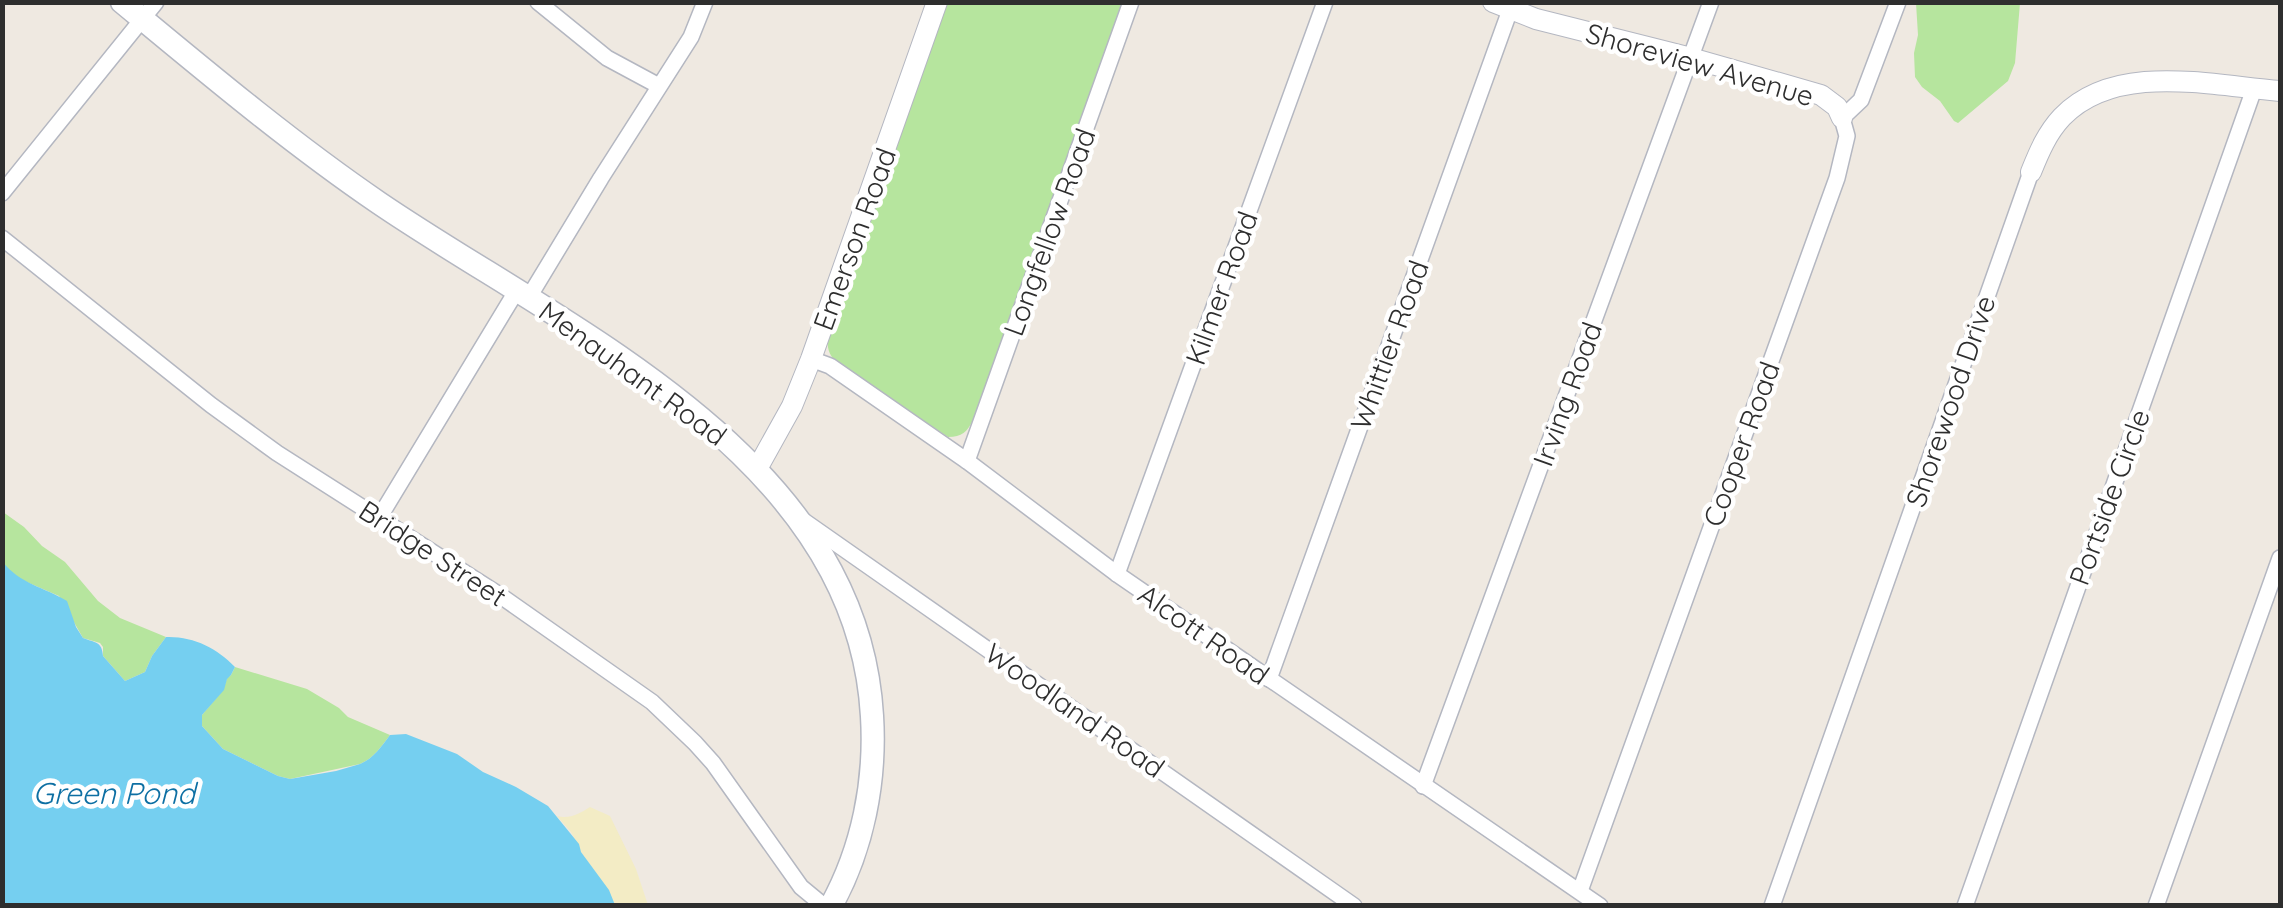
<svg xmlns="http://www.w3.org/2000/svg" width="2283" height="908" viewBox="0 0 2283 908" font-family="Quicksand,sans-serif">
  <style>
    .green { fill: #b6e59e }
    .sand { fill: #f3ecc5 }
    .water { fill: #75cff0 }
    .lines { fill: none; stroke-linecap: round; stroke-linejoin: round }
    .minor-casing { stroke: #b4b7c1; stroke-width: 18 }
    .tertiary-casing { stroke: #b4b7c1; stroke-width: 22 }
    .secondary-casing { stroke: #b4b7c1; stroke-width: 25 }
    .minor { stroke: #fff; stroke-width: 15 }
    .tertiary { stroke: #fff; stroke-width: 20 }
    .secondary { stroke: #fff; stroke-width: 22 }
    .labels { text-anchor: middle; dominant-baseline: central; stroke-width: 9; stroke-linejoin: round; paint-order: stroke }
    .street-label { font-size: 28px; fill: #2e2e2e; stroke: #fff }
    .water-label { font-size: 30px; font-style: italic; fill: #0d6fa3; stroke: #fff }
  </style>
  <rect width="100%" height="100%" fill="#efe9e1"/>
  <!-- green -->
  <g class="green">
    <path d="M946,3H1122L973,420C967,432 962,437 948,437L838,364C828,354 827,349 828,335Z"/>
    <path d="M1916,3H2020L2015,63L2008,81L1958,123L1954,121L1940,101L1922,87L1915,77L1914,53L1918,35Z"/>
    <path d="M3,512L24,527L42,546L65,562L98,601L120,618L166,637L152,656L145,672L125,681L103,656V647L100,643L83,638L59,596L15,577L4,565Z"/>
    <path d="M235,667L307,689L339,708L348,717L390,735C381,747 374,758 360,764L290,779L278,776L223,749L202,726V715L223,690L227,678L231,675Z"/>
  </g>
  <!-- sand -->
  <path class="sand" d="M590,807L610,816L636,869L648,905H615L608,890L581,852L571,832L557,816C570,819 579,814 590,807Z"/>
  <!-- water -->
  <path class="water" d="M3,562C20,584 44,587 67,601L76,627L83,638C95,643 102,641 103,656L125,681L145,672L152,656L166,637C193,636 217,648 235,667L231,675L227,679L224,690L202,715V726L223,749L278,776L290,779L336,771L360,764C374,758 381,747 390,735L406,734L457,754L483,772L516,787L548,806L579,844L581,852L609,890L615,905H3Z"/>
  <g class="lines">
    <!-- minor casing -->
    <g class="minor-casing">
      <g id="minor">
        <path d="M538,2L607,58L659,86"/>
        <path d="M2,193L156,2"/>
        <path d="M2,238L211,405L277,453L498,594L652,702L695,743L713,763L801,887L824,906"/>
        <path d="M529,297L601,178L691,37L705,2"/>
        <path d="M811,359L830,366L967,461L1117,574L1600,906"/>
        <path d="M967,461L1131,2"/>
        <path d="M379,518L517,290"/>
        <path d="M804,521L1354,906"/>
        <path d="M1117,574L1325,2"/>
        <path d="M1269,679L1510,10"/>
        <path d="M1423,786L1711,2"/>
        <path d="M1580,891L1837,178L1847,136L1842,118L1861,100L1898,2"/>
        <path d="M1772,906L2031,172"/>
        <path d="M1965,906L2254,89"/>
        <path d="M2156,906L2280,558"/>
      </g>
    </g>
    <!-- tertiary casing -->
    <g class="tertiary-casing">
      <g id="tertiary">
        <path d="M1493,2L1536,19L1691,58L1821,95L1837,107L1842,118"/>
        <path d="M2031,172C2039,152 2047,133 2062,117C2116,61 2212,86 2280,91"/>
        <path d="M757,469L792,406L811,359L937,2"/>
      </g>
    </g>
    <!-- secondary casing -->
    <g class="secondary-casing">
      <path id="secondary" d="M122,2C204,70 291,143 379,203C567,331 857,455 872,716C876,781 863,848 831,906"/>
    </g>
    <!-- minor -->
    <use href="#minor" class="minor"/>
    <!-- tertiary -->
    <use href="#tertiary" class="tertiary"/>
    <!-- secondary -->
    <use href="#secondary" class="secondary"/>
  </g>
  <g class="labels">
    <!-- street labels -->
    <g class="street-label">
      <text transform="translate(1700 64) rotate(16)">Shoreview Avenue</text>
      <text transform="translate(1049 232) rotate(-70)">Longfellow Road</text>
      <text transform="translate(854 239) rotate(-70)">Emerson Road</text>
      <text transform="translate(1221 288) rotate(-70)">Kilmer Road</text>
      <text transform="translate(1389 345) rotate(-70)">Whittier Road</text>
      <text transform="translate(633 373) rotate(36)">Menauhant Road</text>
      <text transform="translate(1567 394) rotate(-70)">Irving Road</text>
      <text transform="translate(1950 401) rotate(-71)">Shorewood Drive</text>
      <text transform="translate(1741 444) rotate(-70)">Cooper Road</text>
      <text transform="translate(2109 497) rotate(-70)">Portside Circle</text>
      <text transform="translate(433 553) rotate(33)">Bridge Street</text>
      <text transform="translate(1204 634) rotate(35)">Alcott Road</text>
      <text transform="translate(1075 710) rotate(35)">Woodland Road</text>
    </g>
    <!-- water labels -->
    <g class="water-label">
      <text x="114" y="793">Green Pond</text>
    </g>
  </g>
  <!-- border -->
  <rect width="2283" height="908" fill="none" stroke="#2e2e2e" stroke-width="10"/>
</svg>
